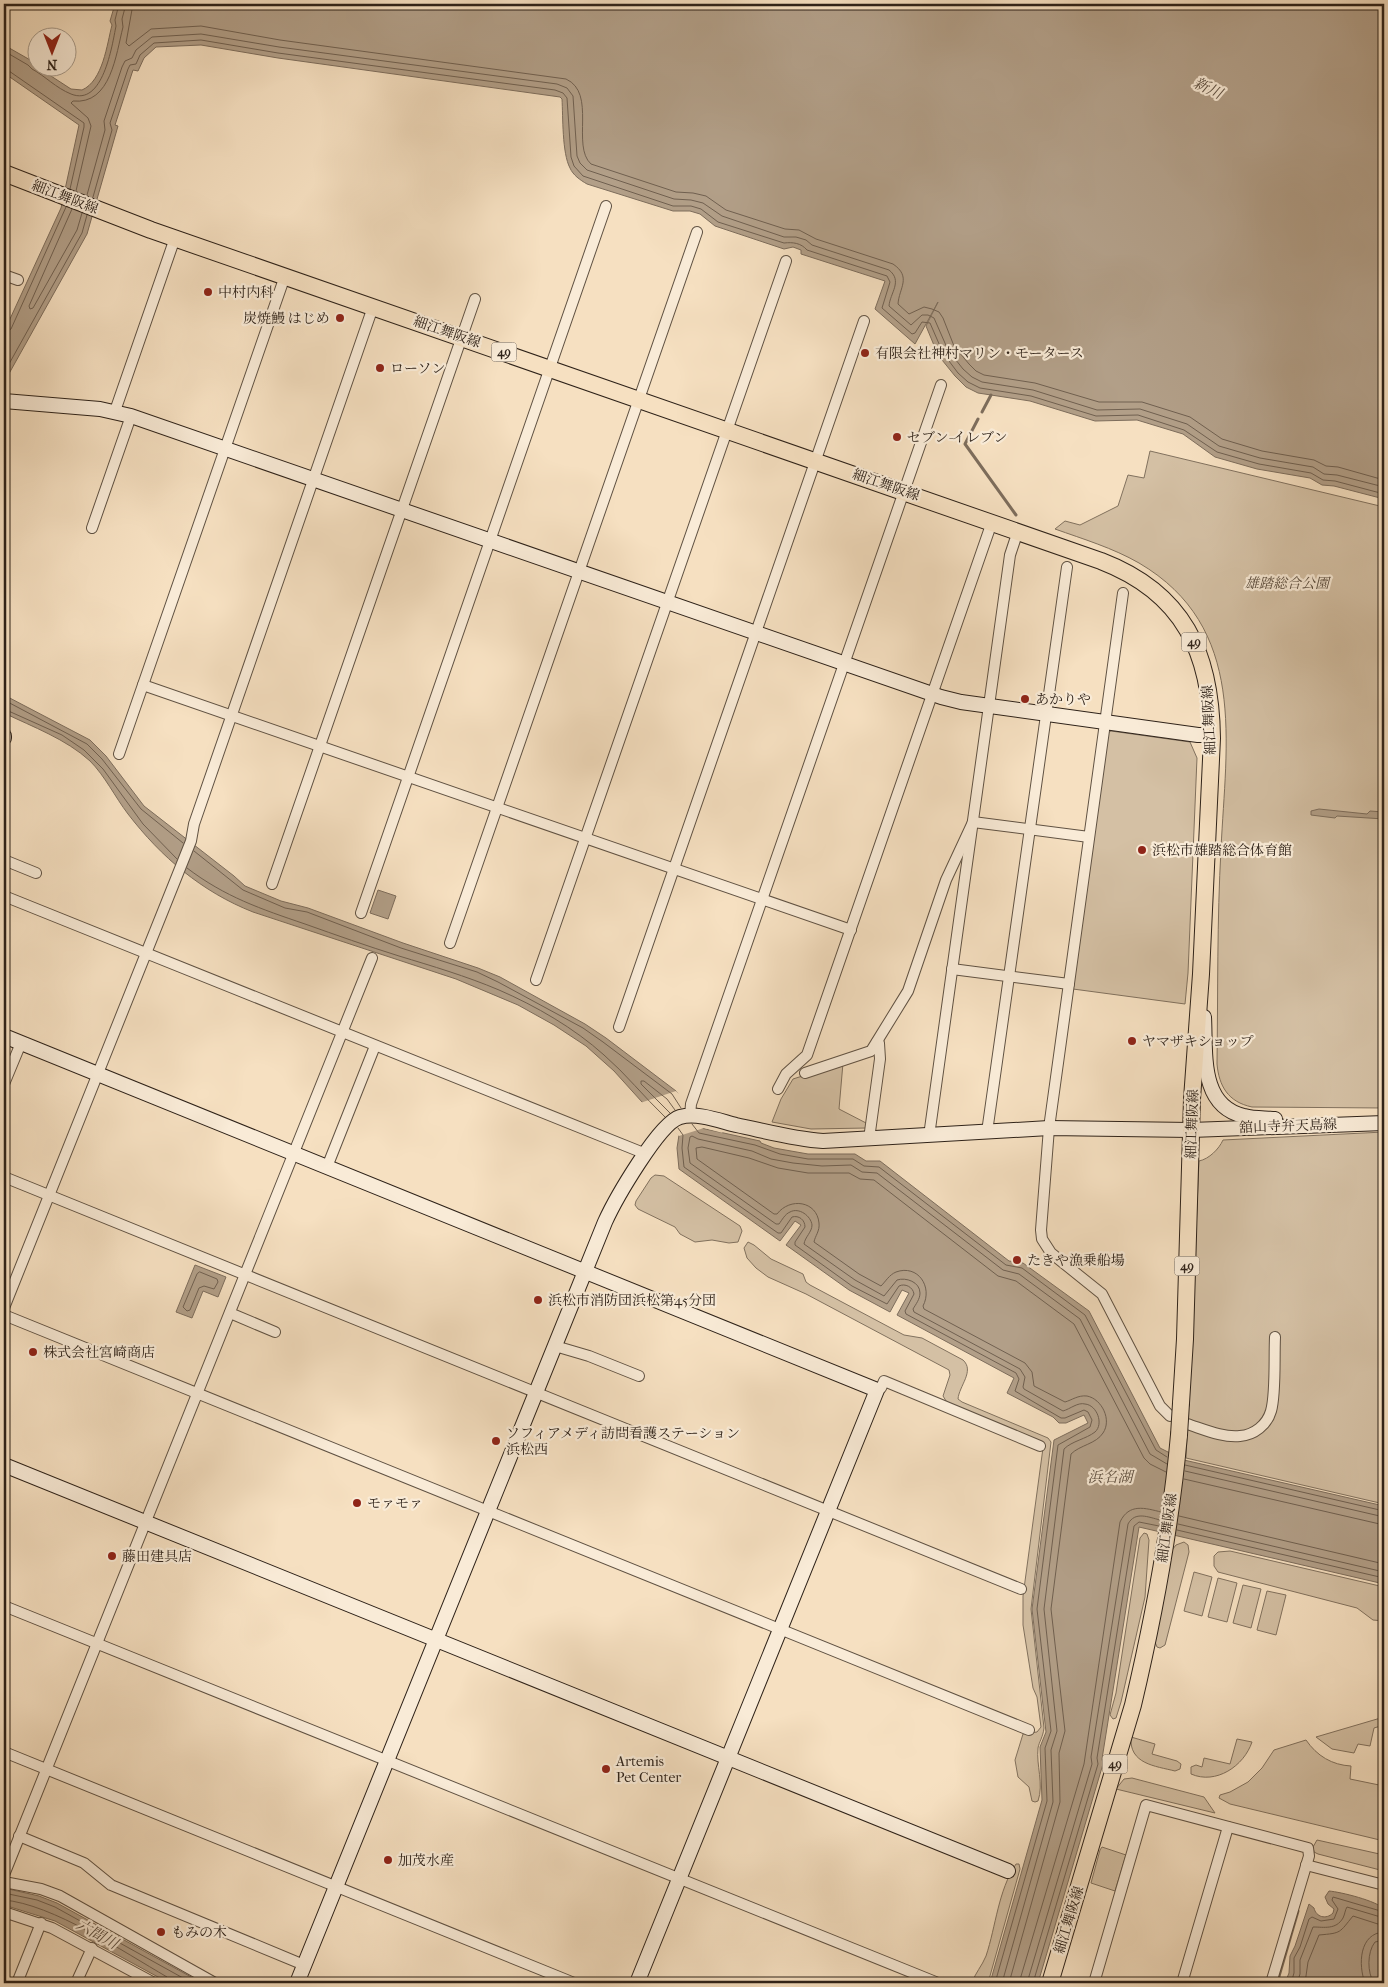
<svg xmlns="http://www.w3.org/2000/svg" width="1388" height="1987" viewBox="0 0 1388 1987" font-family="'IM FELL French Canon','Noto Serif JP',serif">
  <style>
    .green { fill: #d4c0a4; stroke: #81715e }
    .water { fill: #b29f88; stroke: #7d6d5c }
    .pier { fill: #f6e0c1 }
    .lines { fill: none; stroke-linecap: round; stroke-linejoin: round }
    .shore { stroke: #706050; stroke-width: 1 }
    .stream { stroke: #7d6d5c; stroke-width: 3 }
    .street-casing { stroke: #605243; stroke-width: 12 }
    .secondary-casing { stroke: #2e2219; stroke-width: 16 }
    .primary-casing { stroke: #2e2219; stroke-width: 18 }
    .street { stroke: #f9ebd7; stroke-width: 10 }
    .secondary { stroke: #f9ebd7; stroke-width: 14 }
    .primary { stroke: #f6e0c1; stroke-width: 16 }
    .primary-bridge-casing { stroke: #2e2219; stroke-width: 18; stroke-linecap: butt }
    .primary-bridge { stroke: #f6e0c1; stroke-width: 16 }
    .poi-dot { fill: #8f2418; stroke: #f9ebd7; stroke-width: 2 }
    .labels { text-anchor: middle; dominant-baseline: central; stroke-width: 4.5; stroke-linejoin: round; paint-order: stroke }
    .shield { fill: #f9ebd7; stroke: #6b5e52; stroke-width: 1 }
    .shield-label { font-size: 12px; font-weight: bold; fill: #2e2219 }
    .street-label { font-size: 14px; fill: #2e2219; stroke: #f9ebd7 }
    .poi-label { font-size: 14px; fill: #2e2219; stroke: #f9ebd7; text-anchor: start }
    .park-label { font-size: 14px; font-style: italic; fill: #584a3c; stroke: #f9ebd7 }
    .water-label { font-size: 15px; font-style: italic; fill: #5c4e40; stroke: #f9ebd7 }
  </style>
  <rect width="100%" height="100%" fill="#f6e0c1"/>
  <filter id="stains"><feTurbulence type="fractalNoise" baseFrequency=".004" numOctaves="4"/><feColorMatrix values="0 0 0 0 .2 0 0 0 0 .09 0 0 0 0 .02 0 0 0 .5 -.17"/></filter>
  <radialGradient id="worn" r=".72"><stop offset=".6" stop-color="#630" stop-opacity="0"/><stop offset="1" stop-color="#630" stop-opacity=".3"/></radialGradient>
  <!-- green -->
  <g class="green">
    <path d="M1150,451L1384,507V1108L1252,1107C1228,1102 1219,1086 1217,1064C1218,992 1217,920 1221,849C1226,742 1248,627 1139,563C1113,548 1083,539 1055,529L1065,521L1080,525L1118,506L1128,475L1144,478Z"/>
    <path d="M1111,731L1190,742L1197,758L1188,973L1185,1004L1073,989L1108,733Z"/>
    <path d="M843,1063L839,1109L868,1124L867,1128L811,1129L772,1122L781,1099L793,1079Z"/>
    <path d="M1384,1132V1504L1186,1458L1199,1161C1209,1159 1219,1149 1223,1140Z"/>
    <path d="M655,1175L664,1176L740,1226L742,1231L738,1242L729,1243L712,1240L695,1242L680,1234L675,1227L638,1209L635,1205L636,1201L651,1178Z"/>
    <path d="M748,1242L754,1245L771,1259L803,1274L806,1282L810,1285L904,1335L922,1338L963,1360C975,1371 959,1386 958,1399L962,1402L1048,1438L1051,1442L1031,1609L1044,1728C1043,1737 1039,1742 1038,1748C1036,1765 1044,1784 1038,1801L1035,1802L1032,1801L1029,1787L1018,1777L1015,1760L1023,1734L1037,1732L1041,1727L1037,1697L1033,1688L1023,1625V1596L1043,1448L948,1404L943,1396L950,1375L949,1370L806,1294L768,1277L756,1268L747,1258L744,1248Z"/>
    <path d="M1144,1533L1147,1534L1149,1540L1145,1597L1121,1702L1116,1718L1113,1719L1110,1715L1116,1693L1140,1538Z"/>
    <path d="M1184,1542L1188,1545L1189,1552L1165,1645L1160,1648L1157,1647L1155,1642L1172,1550L1176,1545Z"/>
    <path d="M1230,1551L1384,1587V1621L1373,1620L1357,1608L1218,1572L1214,1566V1556L1218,1552Z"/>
    <path d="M1194,1572L1212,1577L1202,1616L1184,1611Z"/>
    <path d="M1218,1578L1237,1583L1227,1622L1208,1617Z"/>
    <path d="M1243,1585L1261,1589L1251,1628L1233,1623Z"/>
    <path d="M1267,1591L1286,1595L1276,1635L1257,1630Z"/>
    <path d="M1384,1717V1725L1374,1728L1370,1746L1358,1744L1354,1753L1332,1749L1316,1737Z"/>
    <path d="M1131,1737L1155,1744L1152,1754L1177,1761L1181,1764L1180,1769L1175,1771C1155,1766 1129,1764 1131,1737Z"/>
    <path d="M1237,1739L1252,1742C1244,1766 1216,1785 1191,1774V1767L1196,1765L1202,1767L1204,1758L1230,1764Z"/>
    <path d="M1306,1740C1317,1756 1332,1765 1351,1766L1350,1779L1384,1786V1841L1230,1804L1219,1798L1220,1795L1230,1792L1248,1782L1262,1768L1274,1750Z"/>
    <path d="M1132,1778L1204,1797L1215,1813L1116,1789L1124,1779Z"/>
    <path d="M1317,1840L1384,1855V1871L1318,1854L1314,1852L1313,1847Z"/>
    <path d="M1102,1847L1126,1855L1115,1891L1091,1883L1100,1850Z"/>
    <path d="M1016,1864H1019L1020,1869L988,1983H972C975,1973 982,1966 986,1956C996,1926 998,1891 1016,1864Z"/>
  </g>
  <!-- water -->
  <g class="water">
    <path d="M115,4H1384V499L1334,486L1322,485L1310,478L1257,469L1215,457L1183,434L1137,420L1095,421L1030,401L978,393L966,387L955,376L938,355L926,326L938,302L915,344L875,309L885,281L801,254V250L793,247L784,249L715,226L700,214L690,211H673L587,184C580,180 573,175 570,168C562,153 563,117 562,99L560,97L278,58L201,45L156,47L144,58L138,71L133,70L115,125L118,126L87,234L6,379L4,386V332L61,208L79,125L4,73V45L32,61L33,60L36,61L34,65L71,89L82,90C103,81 107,44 112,25L110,21Z"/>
    <path d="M4,695L90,740L106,756L144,806L234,876L245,886L281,901L308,908L403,943L478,968L500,977L585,1024L606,1038L676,1091L701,1128L760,1141L761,1143L774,1148L808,1154H855L866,1161H880L1009,1261L1023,1263L1089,1311L1160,1448L1184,1460L1384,1506V1584L1139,1527L1102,1759L1103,1764L1038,1983H990L1042,1800L1040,1747L1046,1732L1032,1609L1054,1440L1088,1423L1084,1415L1066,1423H1059L1053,1417L1007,1393L1014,1378L897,1315L909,1293L902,1290L890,1312L849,1290L786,1245L801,1225L795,1221L780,1241L679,1169L677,1148L679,1135L642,1102L614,1071L586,1046L554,1025L518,1005L456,979L253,912C202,892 161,857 128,814C115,797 105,776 90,761C66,739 33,727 4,713Z"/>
    <path d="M1319,809L1367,814L1370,811L1383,812L1384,819L1337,816L1335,818L1311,815V811Z"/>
    <path d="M378,890L396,896L388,919L370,913Z"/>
    <path d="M195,1265L226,1277L218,1297L203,1291L192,1318L176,1312Z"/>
    <path d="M4,1888L39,1896L57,1903L202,1983H169L55,1921L4,1905Z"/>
    <path d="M1329,1891C1341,1892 1377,1901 1384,1909V1943L1380,1963L1384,1983H1285L1289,1973L1290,1956L1295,1946L1309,1904L1314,1908C1316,1917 1326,1920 1333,1913L1334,1909L1328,1904L1325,1897Z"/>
  </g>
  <!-- pier -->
  <path class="pier" d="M676,1091L682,1097L702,1126L718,1129L723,1133L704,1128L679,1136L640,1103Z"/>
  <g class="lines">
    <!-- shore -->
    <g class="shore">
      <path d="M133,4L126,43L129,46L151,29L201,26L280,40L566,79C597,93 571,146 591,164L676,192L693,193L706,196L726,210L785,229L799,230L816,239L893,264C912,277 899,288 898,304L909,314L924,307L932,309L939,312L943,318L954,346L969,364L976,371L984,375L1035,383L1099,402H1142L1190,417L1222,439L1262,451L1314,460L1326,466L1338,467L1384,480"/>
      <path d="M4,51L28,65L32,69C45,76 56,88 71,94C103,107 112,46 116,26L115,20L119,4"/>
      <path d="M4,70L9,71L84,123V127L70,189"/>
      <path d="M76,191L91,126L88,118L71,103L73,101C111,105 116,54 123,27L122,19L126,4"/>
      <path d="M87,195L105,130L104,121L122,67L125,61L132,58L136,50L152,37L201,34L279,47L557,84L567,88L573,96L577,156L580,163L587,170L674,199L691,200L703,203L722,216L784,237H796L806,240L812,245L889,270C903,281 890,293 889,306L911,325L922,315H928L934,318L948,350L963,369L972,377L982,382L1033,390L1097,410L1140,409L1187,424L1219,446L1260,458L1313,467L1324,474L1337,475L1384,487"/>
      <path d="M93,197L112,130L110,123L128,69L130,65L136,64L140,55L154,43L201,40L278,53L555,90L563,93L567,98L571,157L574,166L583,176L673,206H691L701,209L718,222L784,243C793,242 801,243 807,250L887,276L890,282L882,308L912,334L915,333L922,322L930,323L943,353L958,373L968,382L980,388L1031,396L1096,416L1138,415L1184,430L1217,452L1259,464L1311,473L1323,480L1335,481L1384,494"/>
      <path d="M72,209L29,306L30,309L33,308L77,230L82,213"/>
      <path d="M4,333L11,329L66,207"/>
      <path d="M4,373L82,233L87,215"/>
      <path d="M4,700L87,744L102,759L141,809L183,843"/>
      <path d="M4,709L62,735L84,750L103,769L143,824L177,859"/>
      <path d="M194,851L243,890L285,908L307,912L401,948L477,972L498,982L583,1028L603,1042L672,1094L681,1108"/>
      <path d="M187,868C225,897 261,909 305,924C336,935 367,946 399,956C432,966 466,976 499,990C536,1006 574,1028 604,1055C626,1074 644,1097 665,1117"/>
      <path d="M670,1113L641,1084V1081H644L667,1099L675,1110"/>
      <path d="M692,1124L699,1133L755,1145L780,1154L808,1159H853L864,1166L879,1167L1006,1265L1022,1268L1085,1315L1156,1450L1167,1457"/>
      <path d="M678,1128L683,1135L682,1148L684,1167L778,1233H781L792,1217C799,1215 805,1220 805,1227L795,1242V1245L852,1286L887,1304L899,1286C905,1283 913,1287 914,1294L905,1311L906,1314L1016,1373L1019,1379L1015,1391L1061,1418H1065L1084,1410L1088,1412L1092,1420L1090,1427L1058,1445L1037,1609L1051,1731L1045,1748L1047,1801L995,1983"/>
      <path d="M200,1272L217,1279L218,1282L214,1289L204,1286L199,1288L190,1310L187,1311L183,1307L197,1274Z"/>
      <path d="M1185,1465L1384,1511"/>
      <path d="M1185,1471L1384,1517"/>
      <path d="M1184,1479L1384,1525"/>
      <path d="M1179,1516L1384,1564"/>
      <path d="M1178,1524L1384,1572"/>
      <path d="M1177,1530L1384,1578"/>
      <path d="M4,1893L37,1900L55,1907L192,1983"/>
      <path d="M4,1900C52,1904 124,1952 167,1977L170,1983"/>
      <path d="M1002,1983L1053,1802L1051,1750L1057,1731L1044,1609L1064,1449C1072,1441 1086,1439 1095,1432C1104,1424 1097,1405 1085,1404C1078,1402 1070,1409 1063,1411L1024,1389L1023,1387L1025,1377L1020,1369L914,1312L913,1309C916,1304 920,1299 920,1293C920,1282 906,1277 897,1280L884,1296L855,1280L804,1244C805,1237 812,1232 812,1225C811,1216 799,1207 790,1212C785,1214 782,1220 779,1224H776L690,1163L688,1148L690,1137L692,1136L698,1139L752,1151L771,1159L793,1163L822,1166L851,1165L862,1172L877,1173L1003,1270L1019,1274L1080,1319L1150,1454L1167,1464"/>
      <path d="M1009,1983L1060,1802L1059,1753L1065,1731L1051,1609L1071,1454C1080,1445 1096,1444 1103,1433C1112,1420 1102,1399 1087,1396C1078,1395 1072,1400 1065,1402L1034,1386L1032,1372L1025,1363L924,1309L923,1306C933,1287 918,1264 896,1272C889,1275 886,1281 881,1286L859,1274L814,1242C815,1236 820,1231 819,1223C817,1201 790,1197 777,1214H774L697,1159L696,1148L702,1147L749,1158L778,1168L808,1173H849L860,1179L874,1180L998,1276L1016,1281L1074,1324L1144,1458L1150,1464L1166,1472"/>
      <path d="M1019,1983L1084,1764L1120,1522C1129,1503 1145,1508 1161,1512"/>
      <path d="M1027,1983L1092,1764L1091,1757L1128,1524C1135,1511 1148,1517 1160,1520"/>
      <path d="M1033,1983L1098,1764L1097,1758L1134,1526L1139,1522L1159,1526"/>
      <path d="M1291,1983L1294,1973V1958L1300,1947L1309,1919L1312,1917L1321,1921L1334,1919L1338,1909L1332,1900L1333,1897L1384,1912"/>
      <path d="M1297,1983L1300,1974V1960L1313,1927C1324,1927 1336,1930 1343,1918C1345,1914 1345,1910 1347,1907L1384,1918"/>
      <path d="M1305,1983L1308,1962L1319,1935C1342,1933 1339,1933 1353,1916L1384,1926"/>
      <path d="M1365,1983C1358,1965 1359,1933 1384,1932"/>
      <path d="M1374,1983C1367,1973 1367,1952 1375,1942L1384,1940"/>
    </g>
    <!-- stream -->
    <g class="stream">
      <path d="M982,412L991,395"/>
      <path d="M978,419L965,444L1016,515"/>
      <path d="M1277,1983L1298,1911"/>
    </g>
    <!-- street casing -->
    <g class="street-casing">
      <g id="street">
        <path d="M4,275L18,280"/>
        <path d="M115,411L175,238"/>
        <path d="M92,528L131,416"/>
        <path d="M1123,593L1049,1128L1041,1230L1042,1239L1051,1253L1102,1294L1160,1406L1170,1416"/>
        <path d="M143,685L851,930"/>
        <path d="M119,754L285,276"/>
        <path d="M4,860L36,873"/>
        <path d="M272,884L475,299"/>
        <path d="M4,896L646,1154"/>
        <path d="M361,913L606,206"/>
        <path d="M450,943L697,232"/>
        <path d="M952,969L1069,984"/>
        <path d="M536,980L786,261"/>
        <path d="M619,1027L864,321"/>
        <path d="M805,1073L871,1051L908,991L946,880L973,822L1089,837"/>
        <path d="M4,1084L21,1043"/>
        <path d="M778,1089L786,1074L807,1055L992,522"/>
        <path d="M690,1116L691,1104L941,385"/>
        <path d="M987,1132L1067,567"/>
        <path d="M929,1136L1010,555L1018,531"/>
        <path d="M869,1139L880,1059L879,1043L877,1042"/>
        <path d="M327,1167L375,1046"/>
        <path d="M4,1177L1021,1589"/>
        <path d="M4,1308L191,841L194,824L373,307"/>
        <path d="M230,1313L275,1332"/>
        <path d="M4,1315L1029,1730"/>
        <path d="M555,1346L589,1356L639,1376"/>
        <path d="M877,1390L881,1388L884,1381L1040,1446"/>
        <path d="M1187,1424C1203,1429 1223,1438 1240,1436C1254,1435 1267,1425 1271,1411C1276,1394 1274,1357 1275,1337"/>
        <path d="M4,1606L938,1983"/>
        <path d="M4,1752L574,1983"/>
        <path d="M19,1836L84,1863L111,1885L304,1965"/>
        <path d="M1306,1865L1384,1885"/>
        <path d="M4,1875L372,958"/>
        <path d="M4,1882L41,1889L60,1896L215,1983"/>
        <path d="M4,1912L52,1928L154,1983"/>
        <path d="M17,1983L41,1923"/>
        <path d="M76,1983L92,1948"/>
        <path d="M1094,1983L1146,1805L1308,1848L1309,1856L1271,1983"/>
        <path d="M1182,1983L1228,1827"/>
      </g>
    </g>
    <!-- secondary casing -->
    <g class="secondary-casing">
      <g id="secondary">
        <path d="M4,401L100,409L131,416L941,697L961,702L1198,735H1212"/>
        <path d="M4,736V738"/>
        <path d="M1204,1017C1206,1052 1199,1106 1244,1116C1254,1119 1265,1118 1275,1119"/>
        <path d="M4,1036L877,1390L637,1983"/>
        <path d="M4,1465L1008,1871"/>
        <path d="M297,1983L605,1222C615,1200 659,1123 680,1117C697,1112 720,1121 736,1125C765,1131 793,1139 823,1141L1049,1128L1191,1130L1384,1123"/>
      </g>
    </g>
    <!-- primary casing -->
    <g class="primary-casing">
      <g id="primary">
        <path d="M4,173L151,230L1101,561C1184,593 1211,653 1212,738L1201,974L1192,1099L1185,1339L1181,1403"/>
        <path d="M1050,1983L1133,1705C1154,1616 1171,1526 1179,1435"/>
      </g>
    </g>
    <!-- street -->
    <use href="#street" class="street"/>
    <!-- secondary -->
    <use href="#secondary" class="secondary"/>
    <!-- primary -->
    <use href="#primary" class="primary"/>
    <!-- primary-bridge casing -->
    <g class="primary-bridge-casing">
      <path id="primary-bridge" d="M1179,1435L1181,1403"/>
    </g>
    <!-- primary-bridge -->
    <use href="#primary-bridge" class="primary-bridge"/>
  </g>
  <!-- markers -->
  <g class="poi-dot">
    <circle cx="208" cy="292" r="5"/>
    <circle cx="340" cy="318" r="5"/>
    <circle cx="865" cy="353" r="5"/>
    <circle cx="380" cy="368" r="5"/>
    <circle cx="897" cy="437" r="5"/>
    <circle cx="1025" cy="699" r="5"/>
    <circle cx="1142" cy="850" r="5"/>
    <circle cx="1132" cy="1041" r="5"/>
    <circle cx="1017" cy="1260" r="5"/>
    <circle cx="538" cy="1300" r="5"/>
    <circle cx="33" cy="1352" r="5"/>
    <circle cx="496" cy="1441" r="5"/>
    <circle cx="357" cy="1503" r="5"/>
    <circle cx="112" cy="1556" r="5"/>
    <circle cx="606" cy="1769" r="5"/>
    <circle cx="388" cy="1860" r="5"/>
    <circle cx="161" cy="1932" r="5"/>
  </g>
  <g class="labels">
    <!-- shield labels -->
    <g class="shield">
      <rect x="491.5" y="342.5" width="25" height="19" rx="4"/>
      <rect x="1181.5" y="632.5" width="25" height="19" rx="4"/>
      <rect x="1174.5" y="1256.5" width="25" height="19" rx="4"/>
      <rect x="1102.5" y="1754.5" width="25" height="19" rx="4"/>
    </g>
    <g class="shield-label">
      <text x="504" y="352">49</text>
      <text x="1194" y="642">49</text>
      <text x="1187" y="1266">49</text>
      <text x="1115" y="1764">49</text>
    </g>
    <!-- street labels -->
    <g class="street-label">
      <text transform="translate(65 197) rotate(21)">細江舞阪線</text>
      <text transform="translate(447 332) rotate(19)">細江舞阪線</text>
      <text transform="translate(886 485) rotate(19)">細江舞阪線</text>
      <text transform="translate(1209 720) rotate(-93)">細江舞阪線</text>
      <text transform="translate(1192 1124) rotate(-88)">細江舞阪線</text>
      <text transform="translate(1288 1126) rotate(-2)">舘山寺弁天島線</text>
      <text transform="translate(1167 1528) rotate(-82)">細江舞阪線</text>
      <text transform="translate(1069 1920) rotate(-73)">細江舞阪線</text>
    </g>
    <!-- poi labels -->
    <g class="poi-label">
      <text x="218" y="292">中村内科</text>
      <text x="330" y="318" text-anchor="end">炭焼鰻 はじめ</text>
      <text x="875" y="353">有限会社神村マリン・モータース</text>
      <text x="390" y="368">ローソン</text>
      <text x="907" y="437">セブン-イレブン</text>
      <text x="1035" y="699">あかりや</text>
      <text x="1152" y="850">浜松市雄踏総合体育館</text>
      <text x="1142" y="1041">ヤマザキショップ</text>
      <text x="1027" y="1260">たきや漁乗船場</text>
      <text x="548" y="1300">浜松市消防団浜松第45分団</text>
      <text x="43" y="1352">株式会社宮崎商店</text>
      <text x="506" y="1433">ソフィアメディ訪問看護ステーション<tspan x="506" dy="16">浜松西</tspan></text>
      <text x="367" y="1503">モァモァ</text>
      <text x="122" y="1556">藤田建具店</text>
      <text x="616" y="1761">Artemis<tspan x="616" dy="16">Pet Center</tspan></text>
      <text x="398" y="1860">加茂水産</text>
      <text x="171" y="1932">もみの木</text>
    </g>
    <!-- park labels -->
    <g class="park-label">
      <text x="1287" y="583">雄踏総合公園</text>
    </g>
    <!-- water labels -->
    <g class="water-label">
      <text transform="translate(1208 88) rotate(26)">新川</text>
      <text x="1110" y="1477">浜名湖</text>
      <text transform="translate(97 1934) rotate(29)">六間川</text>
    </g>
  </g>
  <!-- margin -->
  <rect width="1388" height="1987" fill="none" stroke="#f6e0c1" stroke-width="20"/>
  <rect x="5" y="5" width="1378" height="1977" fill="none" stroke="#2e2219" stroke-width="2.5"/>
  <rect x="10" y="10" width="1368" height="1967" fill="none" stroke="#2e2219"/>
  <!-- north arrow -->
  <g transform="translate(52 52) rotate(180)"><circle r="24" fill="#f9ebd7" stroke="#a89b8b"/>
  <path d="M0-4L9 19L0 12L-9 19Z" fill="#8f2418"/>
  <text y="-8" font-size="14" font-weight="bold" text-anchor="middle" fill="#2e2219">N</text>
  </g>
  <rect width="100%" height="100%" filter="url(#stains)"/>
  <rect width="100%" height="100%" fill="url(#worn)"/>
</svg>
